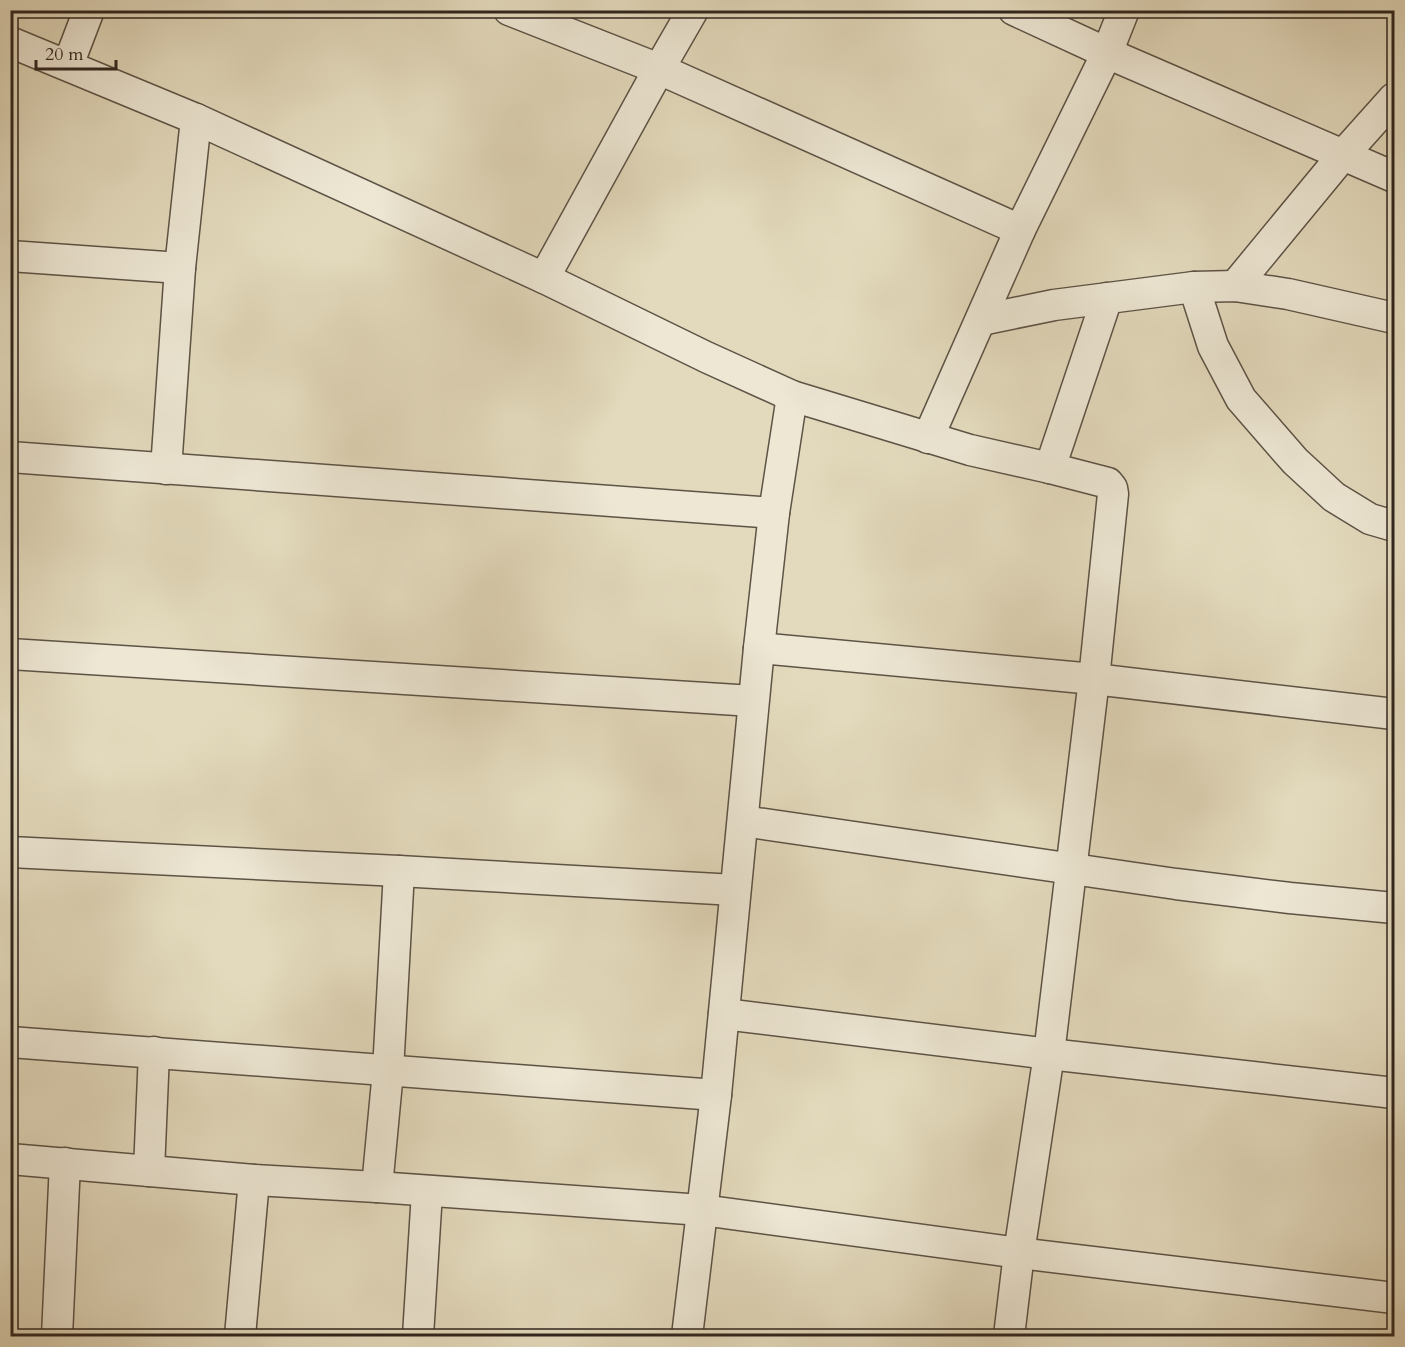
<svg xmlns="http://www.w3.org/2000/svg" width="1405" height="1347" viewBox="0 0 1405 1347" font-family="Cardo,serif">
  <style>
    .lines { fill: none; stroke-linecap: round; stroke-linejoin: round }
    .minor-casing { stroke: #5d5346; stroke-width: 33 }
    .minor { stroke: #ede7d4; stroke-width: 30 }
  </style>
  <rect width="100%" height="100%" fill="#e3dabd"/>
  <filter id="stains"><feTurbulence type="fractalNoise" baseFrequency=".00333" numOctaves="4"/><feColorMatrix values="0 0 0 0 .2 0 0 0 0 .09 0 0 0 0 .02 0 0 0 .5 -.17"/></filter>
  <radialGradient id="worn" r=".72"><stop offset=".6" stop-color="#630" stop-opacity="0"/><stop offset="1" stop-color="#630" stop-opacity=".3"/></radialGradient>
  <g class="lines">
    <!-- minor casing -->
    <g class="minor-casing">
      <g id="minor">
        <path d="M509,10L659,69L544,278"/>
        <path d="M693,10L659,69L1020,230"/>
        <path d="M1014,10L1107,53L1394,177"/>
        <path d="M10,42L196,119L544,278L706,357L792,396L970,450L1050,468L1108,483L1112,488L1113,494L1094,679L1049,1054L1019,1253L1009,1336"/>
        <path d="M68,65L89,10"/>
        <path d="M10,256L180,268"/>
        <path d="M1235,286L1343,155L1394,98"/>
        <path d="M1194,287L1213,346L1241,399L1295,461L1334,497L1370,519L1394,526"/>
        <path d="M981,320L1054,305L1194,287L1235,286L1288,294L1394,318"/>
        <path d="M928,438L1020,230L1107,53L1124,10"/>
        <path d="M10,457L774,513"/>
        <path d="M1050,468L1107,298"/>
        <path d="M166,469L180,268L196,119"/>
        <path d="M759,648L774,513L792,396"/>
        <path d="M10,654L753,701"/>
        <path d="M743,821L1176,884L1290,898L1394,908"/>
        <path d="M10,852L399,871L735,890"/>
        <path d="M724,1014L1049,1054L1394,1093"/>
        <path d="M10,1042L716,1095"/>
        <path d="M10,1159L254,1180L377,1187L702,1210L1019,1253L1394,1298"/>
        <path d="M149,1171L154,1052"/>
        <path d="M377,1187L388,1071L399,871"/>
        <path d="M57,1336L65,1163"/>
        <path d="M240,1336L254,1180"/>
        <path d="M418,1336L427,1192"/>
        <path d="M687,1336L716,1095L759,648L1094,679L1394,714"/>
      </g>
    </g>
    <!-- minor -->
    <use href="#minor" class="minor"/>
  </g>
  <!-- margin -->
  <rect width="1405" height="1347" fill="none" stroke="#e3dabd" stroke-width="36"/>
  <rect x="12" y="12" width="1381" height="1323" fill="none" stroke="#30261f" stroke-width="3"/>
  <rect x="18" y="18" width="1369" height="1311" fill="none" stroke="#30261f" stroke-width="1.5"/>
  <!-- scale -->
  <path d="M36 60v9h80v-9" fill="none" stroke="#30261f" stroke-width="3"/>
  <text x="45" y="60" font-size="18" fill="#30261f" stroke="#ede7d4" stroke-width="4.5" paint-order="stroke">20 m</text>
  <rect width="100%" height="100%" filter="url(#stains)"/>
  <rect width="100%" height="100%" fill="url(#worn)"/>
</svg>
